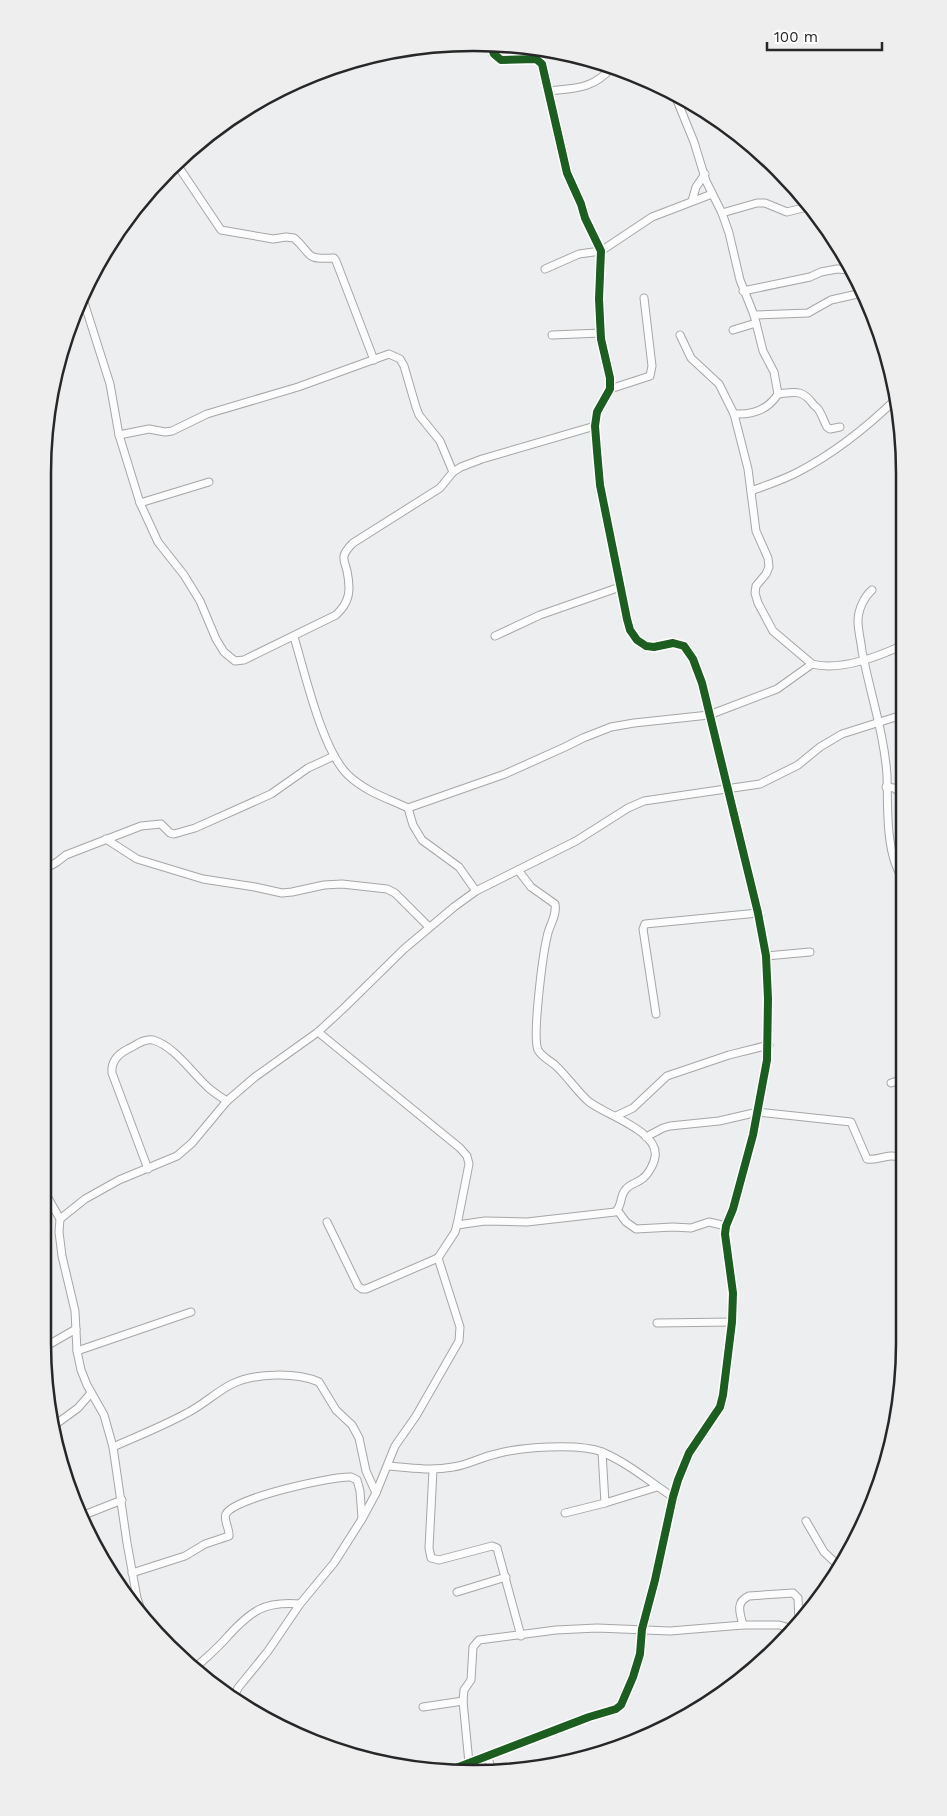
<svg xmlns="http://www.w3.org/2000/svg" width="947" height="1816" viewBox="0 0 947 1816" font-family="'Work Sans',sans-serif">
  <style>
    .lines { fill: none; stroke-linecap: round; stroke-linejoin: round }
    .minor-casing { stroke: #a6a6a8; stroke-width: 9 }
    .minor { stroke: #fcfcfd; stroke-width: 7 }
    .cycleway-casing { stroke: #fff; stroke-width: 11 }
    .cycleway { stroke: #1b5e20; stroke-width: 8 }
    .rim { fill: none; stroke: #272728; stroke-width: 2.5 }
  </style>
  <rect width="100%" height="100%" fill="#edeef0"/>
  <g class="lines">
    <!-- minor casing -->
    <g class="minor-casing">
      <g id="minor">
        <path d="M549,91C575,88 594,89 612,67"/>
        <path d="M674,93L694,142L706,181L722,213L729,233L740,280L754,315L763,351L774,372L778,394C768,410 752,415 734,414"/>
        <path d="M176,163L221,230L273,239L286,237L294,238C313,254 303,260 334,258L336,261L374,360"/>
        <path d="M692,201L696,187L705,174"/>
        <path d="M722,213L757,203H765L787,212L811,206"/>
        <path d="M545,269L579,254L601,251L652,217L712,194"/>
        <path d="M743,291L810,277L821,272L837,269L849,270"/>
        <path d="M82,296L110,384L119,435L140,503L158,542L184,575L200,601L216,639L224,652L235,661L244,660L336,615C350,602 351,590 347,571C346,566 343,561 344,556C345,551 349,547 353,543L440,488L453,472L461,467L482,459L595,426"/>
        <path d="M754,315L808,313L831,300L862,293"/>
        <path d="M733,330L756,323"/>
        <path d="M552,335L601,333"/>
        <path d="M680,335L691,358L719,384L734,414L748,469L756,531L768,558L769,567L766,574L756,586L755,593L758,603L773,631L812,664C839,671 877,657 901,646"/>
        <path d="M610,389L650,376L652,366L644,298"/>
        <path d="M778,394C795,392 802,389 813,404C814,406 817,407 818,409C822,414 824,422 827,427L830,429L840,427"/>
        <path d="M119,435L149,429L165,432L172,431L207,414L298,387L389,354L400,359L404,366L416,407L419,415L440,441L453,472"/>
        <path d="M751,491C767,485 783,480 798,472C833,454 867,427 896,399"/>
        <path d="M140,503L209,482"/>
        <path d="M872,590C864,597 858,610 858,621C858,631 861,641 862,651C870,693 884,733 887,775C888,804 885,852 902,877"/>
        <path d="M495,636L540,615L620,587"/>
        <path d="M294,637C305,673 322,750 348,775C366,792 387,798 408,808L413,825L422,840L459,867L476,891"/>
        <path d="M886,787L894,788L902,794"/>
        <path d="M408,808L505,774L565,747L583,738L611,727L634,723L709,715L777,689L812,664"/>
        <path d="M106,839L137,859L203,879L255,887L282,893L292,892L324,885L342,884L387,889L395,893L429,927"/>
        <path d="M43,870L57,862L66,855L141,826L161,824L170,833L174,834L195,828L271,794L308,768L334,756"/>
        <path d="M766,956L810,952"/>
        <path d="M656,1014L643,929L645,924L758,913"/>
        <path d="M891,1083L903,1079"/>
        <path d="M616,1116L633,1108L667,1076L729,1055L769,1045"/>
        <path d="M646,1137L663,1128L670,1126L719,1121L758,1112L851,1122L867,1159C881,1161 886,1152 903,1158"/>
        <path d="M148,1169L112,1073C111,1062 118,1054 128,1049C135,1046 144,1038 153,1040C175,1046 194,1076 211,1090C216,1094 222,1098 227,1101"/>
        <path d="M43,1189L60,1219L59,1232L62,1256L75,1311L77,1351L81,1370L87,1385L104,1415L113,1447L127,1543L137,1598L143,1616"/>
        <path d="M618,1211L626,1222L636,1229L673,1227L691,1228L709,1222L726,1226"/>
        <path d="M60,1219L85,1199L119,1180L177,1156L192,1143L227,1101L255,1077L318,1032L345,1007L404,949L454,907L476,891L576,841L628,808L644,801L760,784L798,765L820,747L842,734L902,715"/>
        <path d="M327,1222L358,1286L362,1289H366L438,1258"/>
        <path d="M457,1225L485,1221L527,1222L615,1212C623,1206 619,1196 626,1189C630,1184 637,1183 642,1179C648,1175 654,1164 655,1157C660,1131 603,1114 588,1101C576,1090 567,1076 555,1065C549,1060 542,1057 538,1050C532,1036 543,954 547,937C549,925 557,917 555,904L531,887L518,870"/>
        <path d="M657,1323L732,1322"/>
        <path d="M43,1348L76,1329"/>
        <path d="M77,1351L191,1312"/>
        <path d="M56,1424L78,1408L91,1393"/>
        <path d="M113,1447C138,1436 163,1426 187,1413C203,1405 216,1392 232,1384C254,1373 296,1372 319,1382L336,1410L352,1425L359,1438L366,1471L376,1493"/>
        <path d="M602,1452L605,1503"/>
        <path d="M388,1466C410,1468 431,1471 453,1467C468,1465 481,1457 496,1454C520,1447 579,1443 602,1452C628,1463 650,1482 673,1497"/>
        <path d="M433,1470L429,1548L431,1558L439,1560L492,1546L497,1548L521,1636"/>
        <path d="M565,1513L605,1503L657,1487"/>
        <path d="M84,1515L122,1500"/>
        <path d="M806,1521L824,1552L839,1566"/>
        <path d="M132,1573L185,1556L205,1544L229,1536C230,1529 223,1520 226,1514C234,1498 332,1476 351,1477L357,1480L360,1491L362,1518"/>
        <path d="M457,1592L506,1577"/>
        <path d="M743,1625C740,1613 735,1602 749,1596L793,1593L798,1598L799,1622"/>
        <path d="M197,1666C208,1656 219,1647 228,1636C251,1611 264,1601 300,1604"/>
        <path d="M233,1699L238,1688L268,1651L300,1604L334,1563L362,1519L376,1493L395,1446L416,1416L459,1341L460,1327L438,1258L455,1232L457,1225L469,1164L467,1156L460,1148L318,1032"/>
        <path d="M423,1707L463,1701"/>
        <path d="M487,1756L493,1772"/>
        <path d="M469,1763L463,1701L464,1690L471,1680L473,1647L479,1640L556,1630L597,1628L670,1631L743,1625H779L793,1629"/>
        <path d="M456,1768L589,1717L616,1709L621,1705L633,1677L640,1654L642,1629L655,1580L673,1497L678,1480L689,1453L720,1407L723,1395L732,1322L733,1293L725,1234L726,1226L733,1209L753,1135L767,1060L768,999L766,956L758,913L702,683L693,659L684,646L673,643L654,647L646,646L637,640L630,630L627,619L600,485L597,451L595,426L597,412L610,389V378L601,339L599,299L601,251L585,218L581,204L567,173L542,64L536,59L501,60L494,54L490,44"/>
      </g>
    </g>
    <!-- minor -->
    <use href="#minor" class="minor"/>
    <!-- cycleway casing -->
    <g class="cycleway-casing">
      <path id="cycleway" d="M456,1768L589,1717L616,1709L621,1705L633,1677L640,1654L642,1629L655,1580L673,1497L678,1480L689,1453L720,1407L723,1395L732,1322L733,1293L725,1234L726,1226L733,1209L753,1135L767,1060L768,999L766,956L758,913L702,683L693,659L684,646L673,643L654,647L646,646L637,640L630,630L627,619L600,485L597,451L595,426L597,412L610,389V378L601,339L599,299L601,251L585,218L581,204L567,173L542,64L536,59L501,60L494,54L490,44"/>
    </g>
    <!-- cycleway -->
    <use href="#cycleway" class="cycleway"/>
  </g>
  <!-- crop -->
  <path d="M0 0H947V1816H0ZM473 51H474A422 422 0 0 1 896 473V1343A422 422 0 0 1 474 1765H473A422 422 0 0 1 51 1343V473A422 422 0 0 1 473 51Z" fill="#eee" fill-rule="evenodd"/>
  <path class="rim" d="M473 51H474A422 422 0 0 1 896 473V1343A422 422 0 0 1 474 1765H473A422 422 0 0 1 51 1343V473A422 422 0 0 1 473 51Z"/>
  <!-- scale -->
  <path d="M767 42v8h115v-8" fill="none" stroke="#272728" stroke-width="2.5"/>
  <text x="774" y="42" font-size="15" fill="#272728" stroke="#ffffff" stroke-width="4" paint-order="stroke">100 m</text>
</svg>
